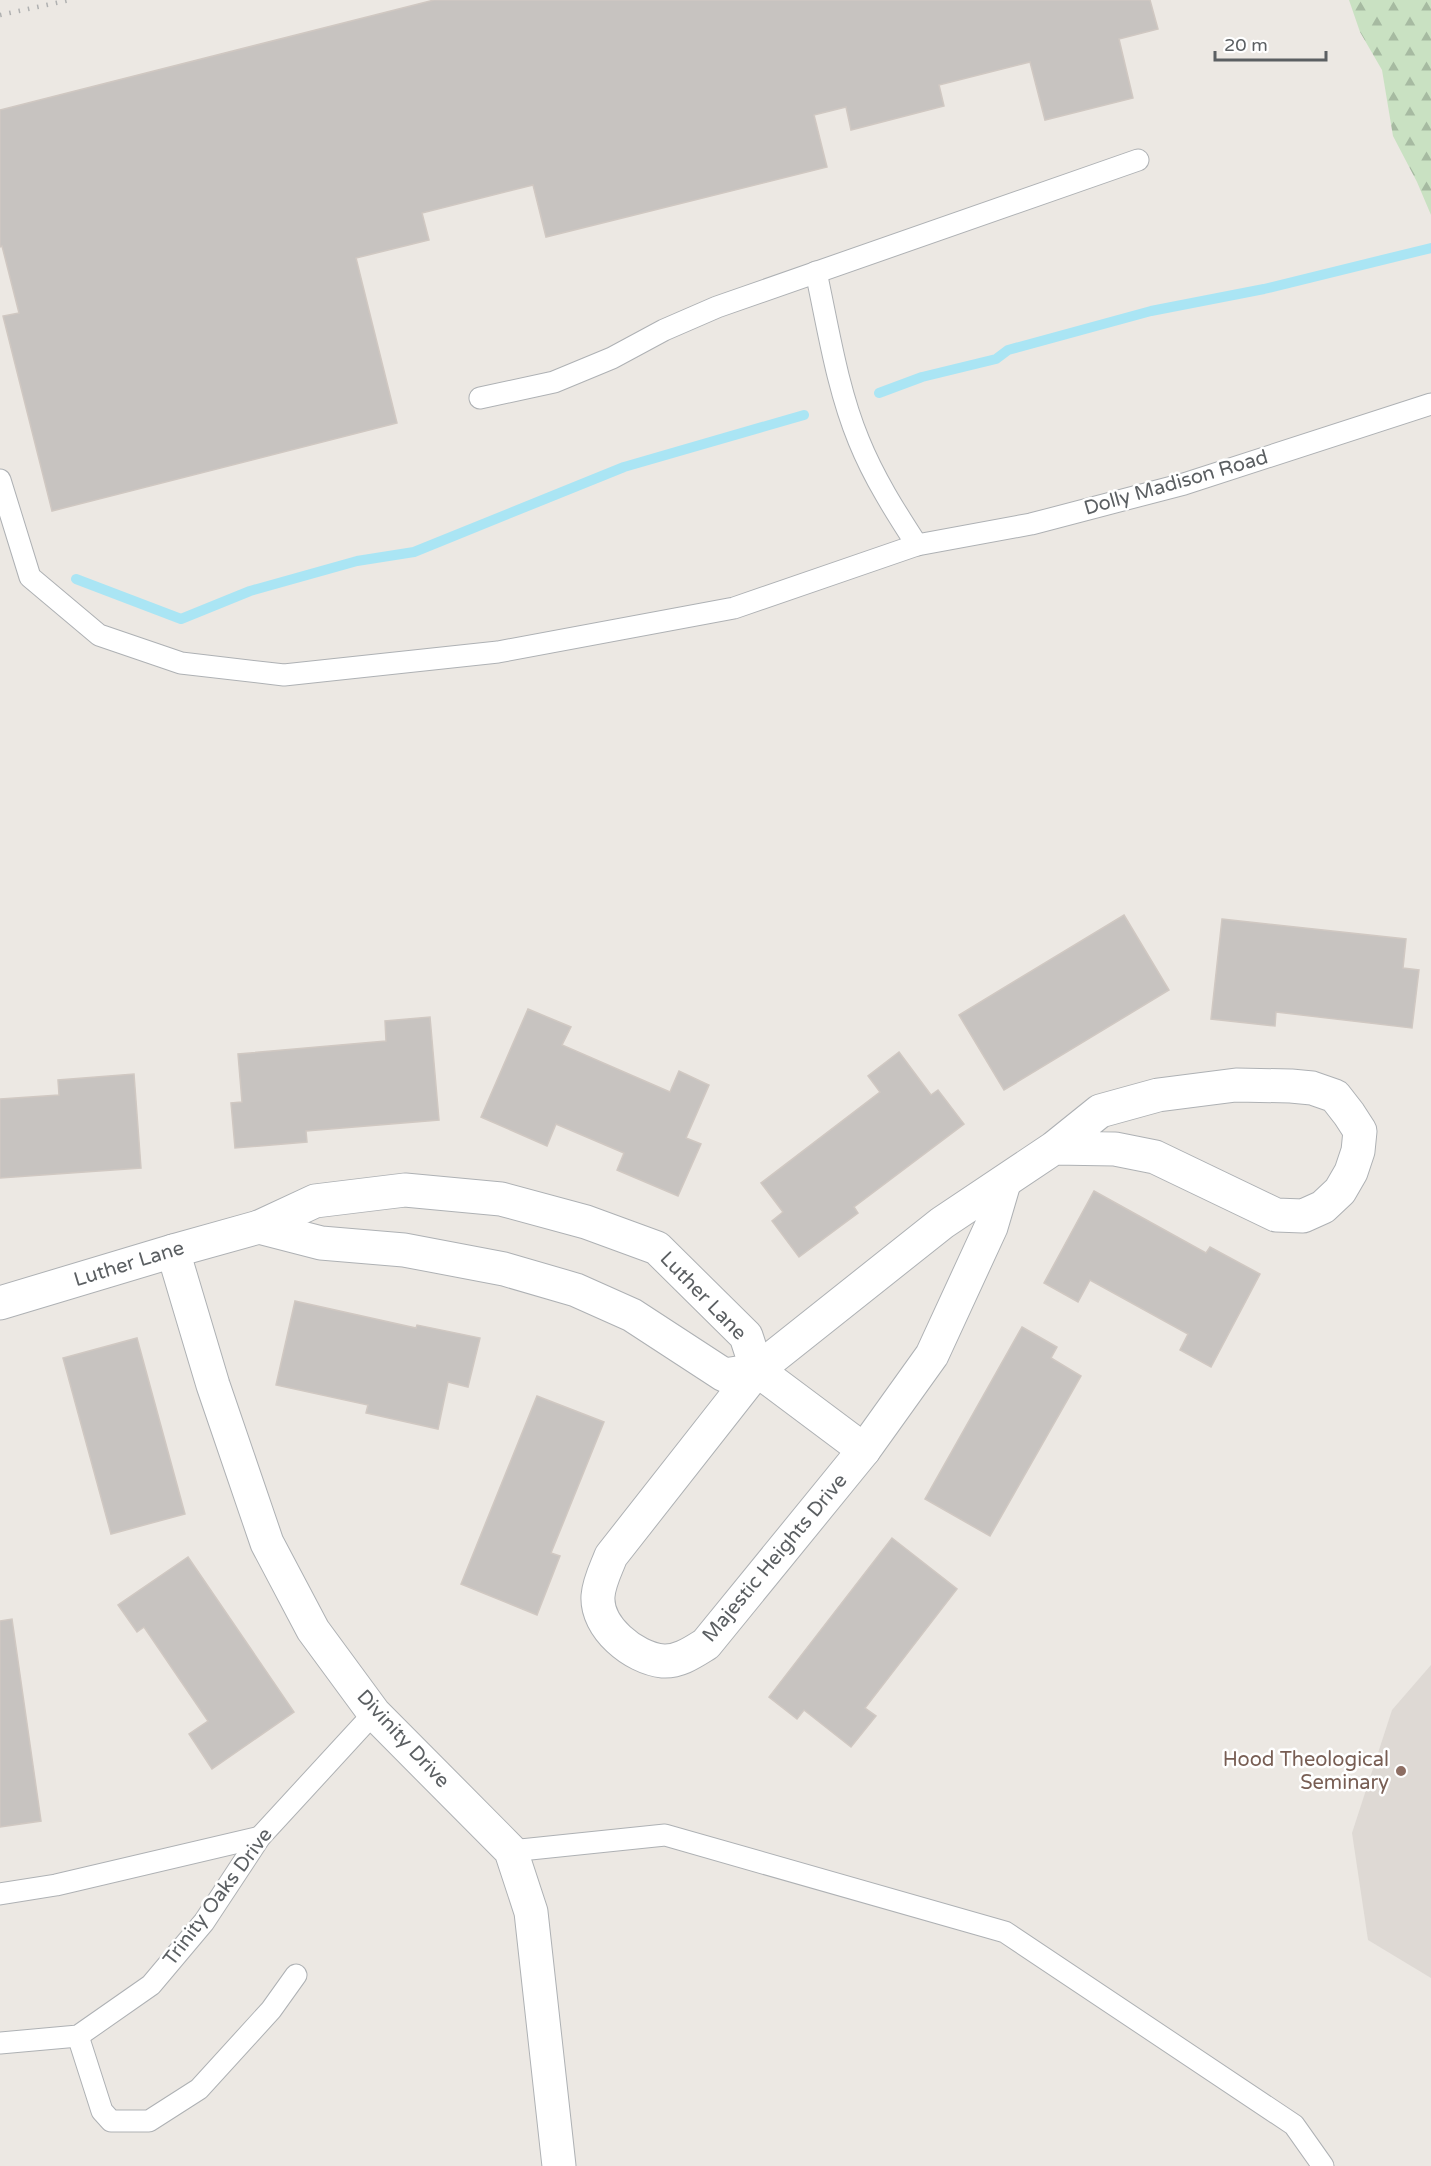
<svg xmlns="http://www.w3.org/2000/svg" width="1431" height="2166" viewBox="0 0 1431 2166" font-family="'Varela Round',sans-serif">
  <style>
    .education { fill: #ded9d4 }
    .forest { fill: url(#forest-firs) }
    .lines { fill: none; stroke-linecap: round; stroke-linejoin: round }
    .stream { stroke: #aae5f4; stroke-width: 10 }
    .building { fill: #c7c3c0; stroke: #d0c8c2; stroke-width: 1.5 }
    .lane-casing { stroke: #aeb1b4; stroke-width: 23 }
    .street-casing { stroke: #aeb1b4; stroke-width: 35 }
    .lane { stroke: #fff; stroke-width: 21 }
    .street { stroke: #fff; stroke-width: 33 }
    .rail { stroke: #afb0b0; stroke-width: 4.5; stroke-dasharray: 1.5 8; stroke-linecap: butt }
    .education-dot { fill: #8d6e63; stroke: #fff; stroke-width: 2 }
    .labels { text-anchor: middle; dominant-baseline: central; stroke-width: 5; stroke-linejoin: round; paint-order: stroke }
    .street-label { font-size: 20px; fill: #5b5f62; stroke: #fff }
    .education-label { font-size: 20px; fill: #785e54; stroke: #fff; text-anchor: end }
  </style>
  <defs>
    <pattern id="forest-firs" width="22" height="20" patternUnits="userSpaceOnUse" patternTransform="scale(1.5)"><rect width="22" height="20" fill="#c9e1c2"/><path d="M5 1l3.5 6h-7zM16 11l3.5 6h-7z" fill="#a6baa1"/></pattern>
  </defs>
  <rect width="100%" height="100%" fill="#ece8e3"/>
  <!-- education -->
  <path class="education" d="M1431,1665V1978L1368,1940L1352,1833L1392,1710Z"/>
  <!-- forest -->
  <path class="forest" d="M1349,0H1431V215L1417,182L1393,136L1382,70L1360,32Z"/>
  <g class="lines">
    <!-- stream -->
    <g class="stream">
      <path d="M879,393L922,377L996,359L1008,350L1151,311L1264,289L1431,248"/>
      <path d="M76,579L181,619L250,591L357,561L414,552L624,467L804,415"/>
    </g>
  </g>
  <!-- building -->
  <g class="building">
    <path d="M434,0H1150L1158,29L1119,39L1133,98L1045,120L1030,62L939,85L944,106L851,130L846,107L814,115L827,167L546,237L533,185L422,213L429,240L356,258L397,423L52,511L3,316L19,313L2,246L0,247V110Z"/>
    <path d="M1124,915L1169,990L1004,1090L959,1015Z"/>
    <path d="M1222,919L1406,939L1403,968L1419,970L1412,1028L1276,1012L1275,1026L1211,1019Z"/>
    <path d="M528,1009L571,1027L562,1045L670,1092L679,1071L709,1085L686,1138L701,1144L678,1196L617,1170L624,1153L556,1124L547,1146L481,1117Z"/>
    <path d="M430,1017L439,1120L306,1131L307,1142L235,1148L231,1103L242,1102L238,1054L386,1041L385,1021Z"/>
    <path d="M899,1052L931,1095L938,1090L964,1124L854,1207L858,1213L799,1257L772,1221L783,1212L761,1183L880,1092L868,1076Z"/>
    <path d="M134,1074L141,1168L0,1178V1099L59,1095L58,1080Z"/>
    <path d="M1094,1191L1206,1253L1210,1247L1260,1274L1211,1367L1180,1350L1188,1334L1090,1280L1078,1302L1044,1283Z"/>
    <path d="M295,1301L416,1328L417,1325L480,1338L468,1387L448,1382L438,1429L366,1413L368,1405L276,1385Z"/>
    <path d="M1022,1327L1057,1347L1051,1358L1081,1376L990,1536L925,1499Z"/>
    <path d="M137,1338L185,1514L111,1534L63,1358Z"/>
    <path d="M537,1396L604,1422L551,1553L560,1556L537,1615L461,1584Z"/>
    <path d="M892,1538L957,1589L865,1708L876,1716L851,1747L804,1710L797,1719L769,1697Z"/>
    <path d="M188,1557L294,1712L212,1769L189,1734L208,1721L144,1627L137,1632L118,1605Z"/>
    <path d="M12,1619L41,1821L0,1827V1621Z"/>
  </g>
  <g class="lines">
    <!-- lane casing -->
    <g class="lane-casing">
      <g id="lane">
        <path d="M816,272C828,327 837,388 859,441C874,478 895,511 917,545"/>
        <path d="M480,398L554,382L612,358L664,330L717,307L1138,160"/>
        <path d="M0,480L30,577L99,635L181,663L284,675L498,652L734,608L917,545L1031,524L1184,484L1431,404"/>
        <path d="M511,1851L665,1835L1005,1932L1294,2125L1323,2166"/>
        <path d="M0,1894L56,1885L260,1837"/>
        <path d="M78,2036L102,2111L111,2121H149L199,2089L271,2010L296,1975"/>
        <path d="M0,2043L78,2036L151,1985L204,1922L260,1837L374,1713"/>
      </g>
    </g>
    <!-- street casing -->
    <g class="street-casing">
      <g id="street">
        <path d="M259,1227L321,1243L404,1250L504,1269L576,1290L632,1315L724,1375L757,1370"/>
        <path d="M173,1251L213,1385L267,1543L313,1630L374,1713L511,1851L531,1912L559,2166"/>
        <path d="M0,1303L173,1251L259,1227L315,1201L405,1190L501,1199L586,1222L657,1248L746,1336L757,1370"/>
        <path d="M757,1370L611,1556C606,1569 599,1582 598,1596C596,1627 633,1658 663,1661C679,1662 693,1652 706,1644L864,1450L932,1355L991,1227L1004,1183"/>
        <path d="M864,1450L757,1370L942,1223L1054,1148L1100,1111L1158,1095L1236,1085L1291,1086L1312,1088L1335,1096L1349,1114L1360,1131L1358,1151L1351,1172L1340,1191L1323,1207L1303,1216L1276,1215L1155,1157L1115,1149L1054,1148"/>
      </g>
    </g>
    <!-- lane -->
    <use href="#lane" class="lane"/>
    <!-- street -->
    <use href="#street" class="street"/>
    <!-- rail -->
    <path class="rail" d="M0,15L70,0"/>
  </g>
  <!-- markers -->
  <circle class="education-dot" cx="1401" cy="1771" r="6"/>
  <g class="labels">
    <!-- street labels -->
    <g class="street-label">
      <text transform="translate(1176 483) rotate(-16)">Dolly Madison Road</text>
      <text transform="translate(129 1264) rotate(-17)">Luther Lane</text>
      <text transform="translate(703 1296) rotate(46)">Luther Lane</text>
      <text transform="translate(775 1558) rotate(-50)">Majestic Heights Drive</text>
      <text transform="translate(403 1739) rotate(47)">Divinity Drive</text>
      <text transform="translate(218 1897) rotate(-53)">Trinity Oaks Drive</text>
    </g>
    <!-- education labels -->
    <g class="education-label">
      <text x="1389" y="1760">Hood Theological<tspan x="1389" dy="23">Seminary</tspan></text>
    </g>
  </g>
  <!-- scale -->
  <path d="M1215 51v9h111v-9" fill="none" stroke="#5b5f62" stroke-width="3"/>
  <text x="1224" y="51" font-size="18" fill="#5b5f62" stroke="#ffffff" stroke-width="4.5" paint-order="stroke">20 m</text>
</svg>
